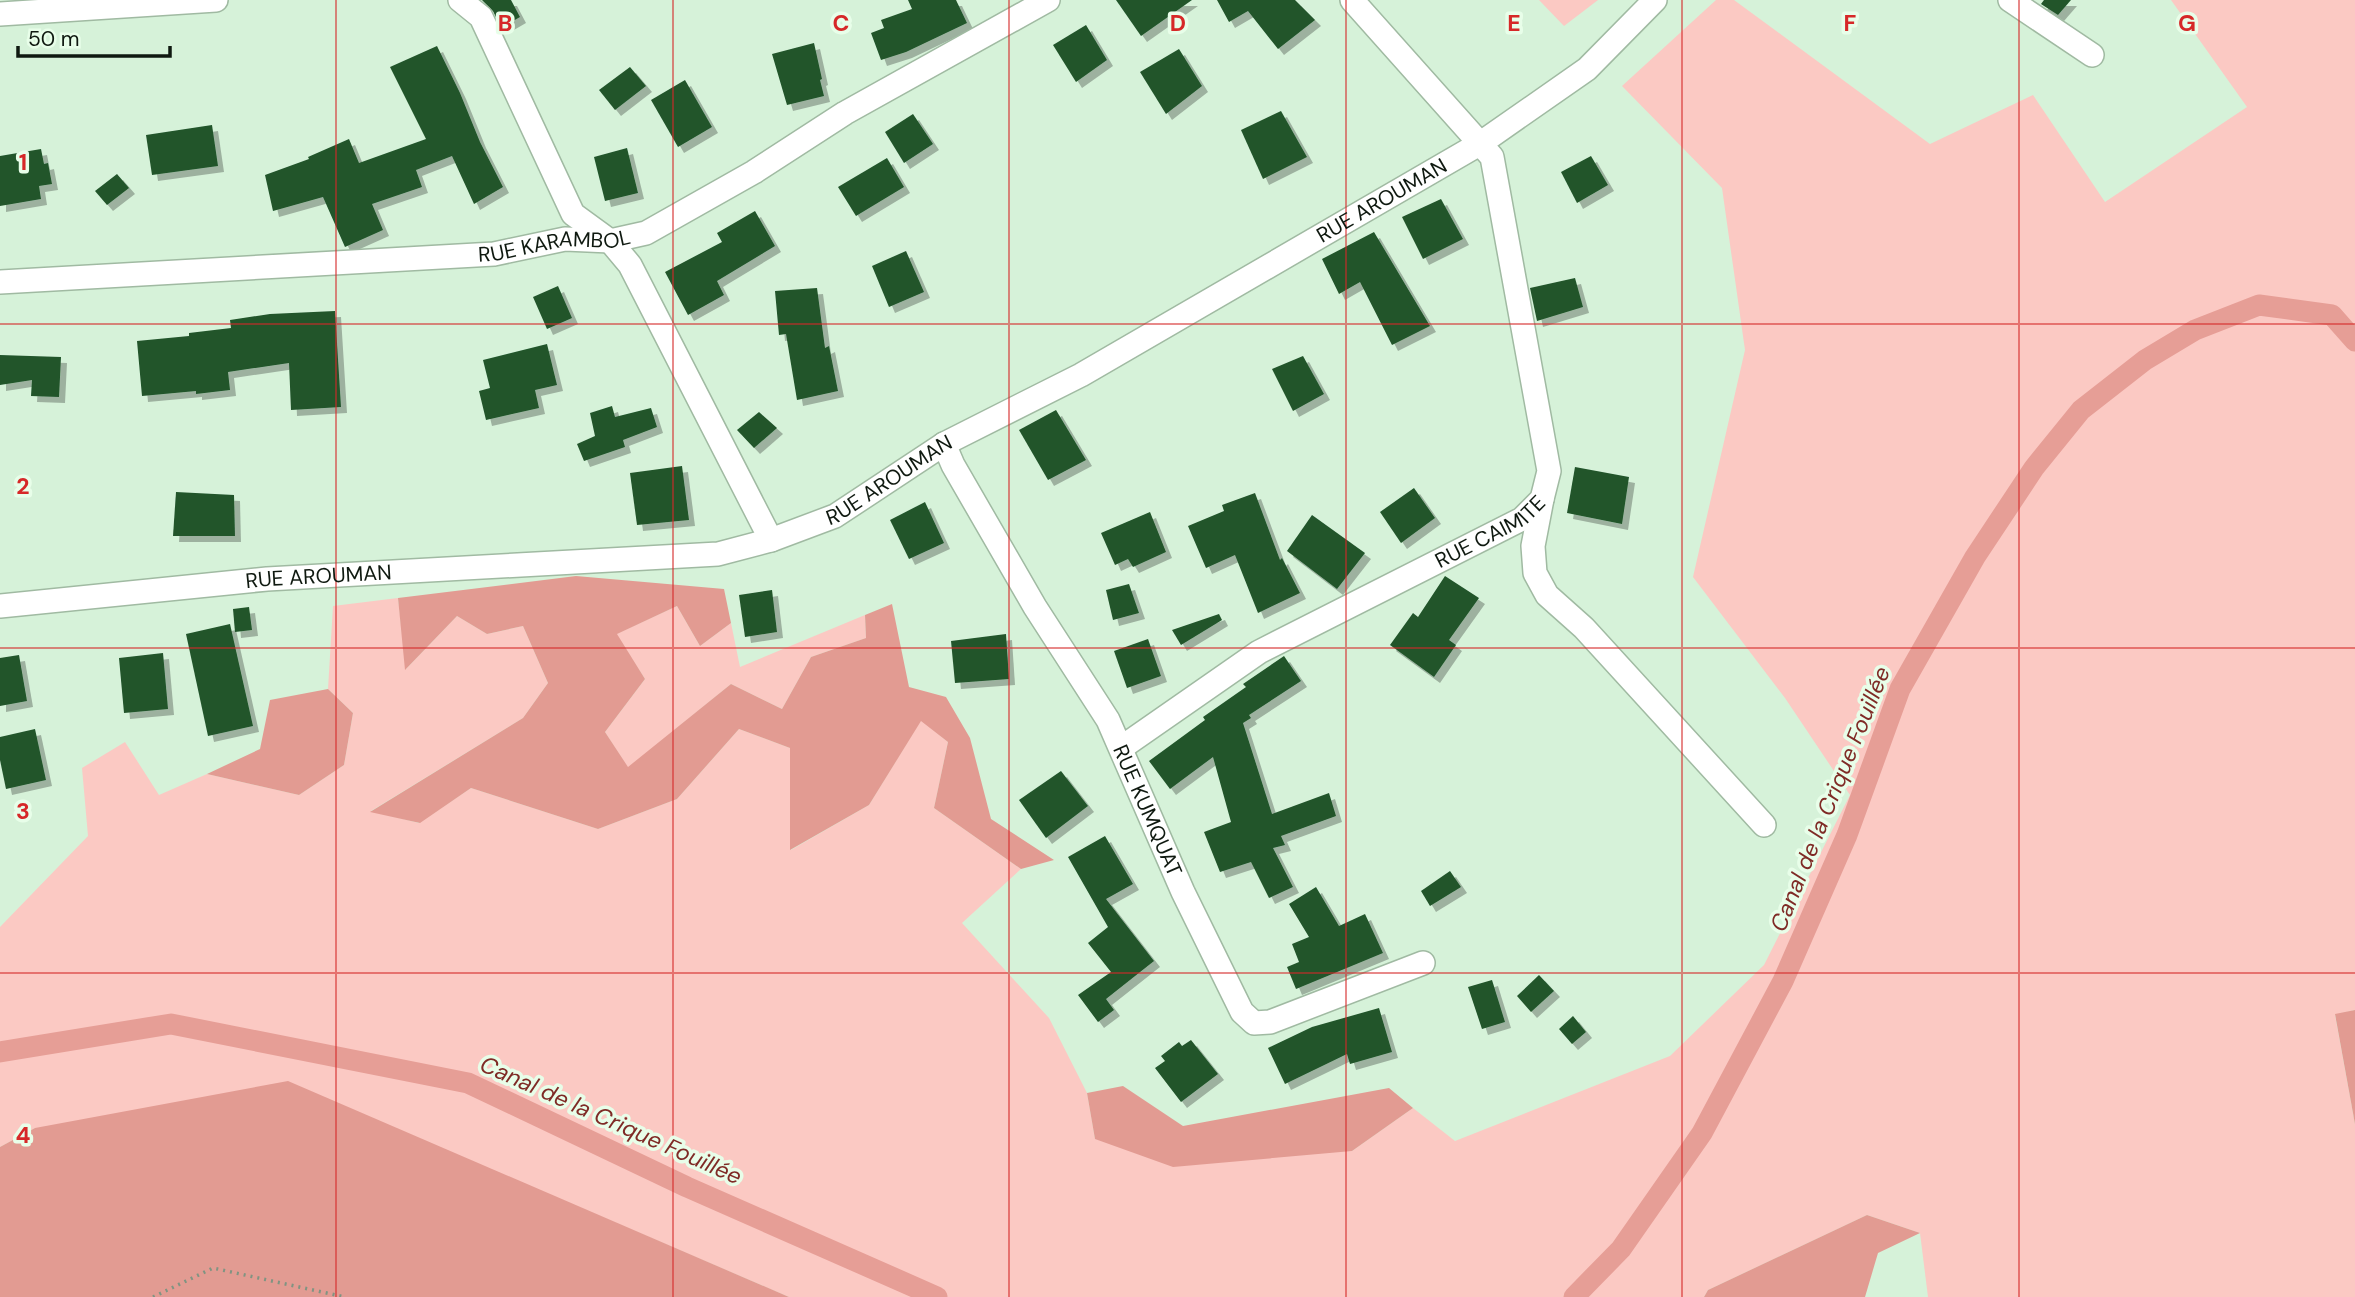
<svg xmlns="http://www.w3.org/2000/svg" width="2355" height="1297" viewBox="0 0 2355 1297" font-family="'DM Sans',sans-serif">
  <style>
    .green { fill: #fbc9c3 }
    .forest { fill: #e29b92 }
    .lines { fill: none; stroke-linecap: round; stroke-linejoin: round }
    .canal { stroke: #e69e96; stroke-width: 21 }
    .building { fill: #21542b; filter: url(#shadow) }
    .street-casing { stroke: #a0baa2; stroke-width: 26 }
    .path { stroke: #809482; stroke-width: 3.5; stroke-dasharray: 2 5; stroke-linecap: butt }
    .street { stroke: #fff; stroke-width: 23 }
    .grid { fill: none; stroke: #d62828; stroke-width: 2; stroke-opacity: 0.55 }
    .labels { text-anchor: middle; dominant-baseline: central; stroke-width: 7; stroke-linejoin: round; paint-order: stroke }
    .street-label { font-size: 21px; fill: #0f1910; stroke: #e8fee9 }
    .water-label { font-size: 23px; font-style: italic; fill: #7f2b26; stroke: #e8fee9 }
    .grid-label { font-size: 23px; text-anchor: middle; font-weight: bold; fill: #d62828; stroke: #e8fee9; stroke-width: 7; stroke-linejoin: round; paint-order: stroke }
  </style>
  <defs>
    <filter id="shadow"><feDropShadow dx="6" dy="6" stdDeviation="0" flood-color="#0004"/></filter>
  </defs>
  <rect width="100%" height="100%" fill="#d6f2d9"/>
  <!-- green -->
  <g class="green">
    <path d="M1539,0H1598L1564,26Z"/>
    <path d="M1716,0H1734L1930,144L2033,95L2105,202L2247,107L2171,0H2355V1010L2335,1015L2355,1124V1297H1928L1920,1233L1867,1215L1708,1290L1704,1297H789L581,1208L35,1128L0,1147V927L88,836L82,768L125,742L159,795L207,774L299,795L344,765L353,713L328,689L333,606L398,598L406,669L457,616L487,634L523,626L548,683L523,718L371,811L419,823L471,788L598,829L677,799L739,729L790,748L791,850L869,805L921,720L948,742L934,808L1021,869L962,923L1049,1018L1087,1093L1095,1139L1352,1151L1413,1108L1455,1141L1670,1056L1764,965L1850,795L1785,698L1693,577L1745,350L1722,188L1622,86Z"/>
    <path d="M677,606L700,646L731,623L740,667L865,615L866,638L811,657L782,709L731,684L628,768L605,732L645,679L616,634Z"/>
  </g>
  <!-- forest -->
  <g class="forest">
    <path d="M576,576L724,589L731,623L700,646L677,606L617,634L645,679L605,732L628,767L731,684L782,709L811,657L866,638L865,615L892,604L909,687L946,697L970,738L991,819L1054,860L1021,869L934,808L948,742L921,721L869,805L790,850V748L739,729L677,799L598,829L471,788L420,823L370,812L523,718L548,683L523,626L487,634L457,616L405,670L398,598Z"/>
    <path d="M328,689L353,713L344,765L299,795L207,774L260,749L270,700Z"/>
    <path d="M2355,1010V1124L2335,1014Z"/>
    <path d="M288,1081L789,1297H0V1147L35,1128Z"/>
    <path d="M1123,1086L1183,1126L1389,1088L1413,1108L1352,1151L1173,1167L1095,1139L1087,1093Z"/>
    <path d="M1867,1215L1920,1233L1878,1253L1865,1297H1704L1708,1290Z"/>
  </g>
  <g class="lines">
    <!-- canal -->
    <g class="canal">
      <path d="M0,1052L171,1024L468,1083L687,1187L937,1297"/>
      <path d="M1574,1297L1621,1249L1702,1133L1783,981L1847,835L1900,689L1975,557L2034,468L2081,410L2145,360L2195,330L2259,305L2332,315L2355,341"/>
    </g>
  </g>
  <!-- building -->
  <g class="building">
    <path d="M482,0H511L520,17L501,28L493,11Z"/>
    <path d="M908,0H956L967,23L906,52L881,60L871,33L884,28L881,20L912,9Z"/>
    <path d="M1116,0H1192L1141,36Z"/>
    <path d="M1217,0H1295L1315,20L1278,49L1248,11L1229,22Z"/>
    <path d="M2044,0H2071L2058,15L2041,4Z"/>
    <path d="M1086,25L1107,60L1076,82L1053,45Z"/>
    <path d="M814,43L822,79L820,80L824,96L787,105L772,54Z"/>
    <path d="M437,46L460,93L480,142L503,187L474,204L452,156L416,170L422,187L372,204L383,230L345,247L323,197L273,211L265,175L309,159L308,157L349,139L359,163L426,139L390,67Z"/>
    <path d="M1179,49L1202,86L1166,114L1140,72Z"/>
    <path d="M630,67L646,86L615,110L599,90Z"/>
    <path d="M685,80L712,127L678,147L651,100Z"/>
    <path d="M1281,111L1307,157L1263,179L1241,130Z"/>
    <path d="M913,114L933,144L904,163L885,132Z"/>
    <path d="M212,125L218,166L152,175L146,135Z"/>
    <path d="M627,148L638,193L605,201L594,157Z"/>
    <path d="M41,149L44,164L48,163L52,184L39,186L41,199L0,206V156Z"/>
    <path d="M1591,156L1608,185L1577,203L1561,172Z"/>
    <path d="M887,158L904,187L856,216L838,187Z"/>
    <path d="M117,174L129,188L107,205L95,191Z"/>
    <path d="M1441,199L1463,239L1423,259L1402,217Z"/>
    <path d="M755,211L775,246L717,281L724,295L688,315L665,272L722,242L717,233Z"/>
    <path d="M1374,232L1430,326L1392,345L1360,282L1339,294L1322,259Z"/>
    <path d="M906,251L924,292L889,307L872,266Z"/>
    <path d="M1575,278L1583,307L1537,321L1530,288Z"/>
    <path d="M558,286L572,318L547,329L533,297Z"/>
    <path d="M817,288L825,348L829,346L838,391L797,400L786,334L779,335L775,291Z"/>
    <path d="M335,311L341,407L291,410L289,363L228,372L230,390L196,394V391L142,396L137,341L189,336V333L231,328L230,320L270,314Z"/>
    <path d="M547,344L557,385L535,390L539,408L486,420L479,391L490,388L483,360Z"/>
    <path d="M0,355L61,357L59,397L31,396L32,380L0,385Z"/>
    <path d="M1303,356L1324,394L1293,411L1272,369Z"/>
    <path d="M612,406L615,417L651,408L657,427L623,440L625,447L584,461L577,444L595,436L590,413Z"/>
    <path d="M1056,410L1086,460L1048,480L1019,430Z"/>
    <path d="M759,412L777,428L754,448L737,430Z"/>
    <path d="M682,466L689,520L637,525L630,473Z"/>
    <path d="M1575,467L1629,477L1622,524L1567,513Z"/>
    <path d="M1414,488L1435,518L1401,543L1380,512Z"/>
    <path d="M176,492L234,495L235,536H173Z"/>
    <path d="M1255,493L1280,560L1282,558L1300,593L1258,613L1235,555L1206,568L1188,526L1224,511L1222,505Z"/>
    <path d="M925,502L944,543L909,559L890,520Z"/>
    <path d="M1150,512L1166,552L1133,567L1128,559L1115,565L1101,533Z"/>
    <path d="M1312,515L1365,553L1337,589L1287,551Z"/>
    <path d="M1445,576L1479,598L1449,640L1456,645L1434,677L1390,645L1413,613L1418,617Z"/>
    <path d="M1129,584L1139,613L1113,620L1106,590Z"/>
    <path d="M772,590L777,632L745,637L739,595Z"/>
    <path d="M249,607L252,630L235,632L233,609Z"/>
    <path d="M1219,614L1222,620L1181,645L1172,630Z"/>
    <path d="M230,624L253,726L208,736L186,634Z"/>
    <path d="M1006,634L1009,679L955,683L951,641Z"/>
    <path d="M1148,639L1161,676L1127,688L1114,651Z"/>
    <path d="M163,653L168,709L124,713L119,658Z"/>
    <path d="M19,655L27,701L0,706V658Z"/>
    <path d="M1284,656L1301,681L1249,715L1251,718L1243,723L1272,814L1329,793L1336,816L1281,836L1285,845L1273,848L1293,887L1269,898L1251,862L1220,872L1204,832L1231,822L1213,757L1170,789L1149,761L1205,720L1203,717L1246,687L1243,684Z"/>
    <path d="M35,729L46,780L6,789L0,760V737Z"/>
    <path d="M1061,771L1088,806L1046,838L1019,800Z"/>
    <path d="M1105,836L1133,884L1106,899L1154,961L1106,999L1114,1010L1098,1022L1078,995L1111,972L1088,943L1108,927L1068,857Z"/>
    <path d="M1450,871L1461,887L1430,906L1421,891Z"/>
    <path d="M1316,887L1339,926L1365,914L1383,953L1296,989L1287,967L1299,962L1292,944L1309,937L1289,904Z"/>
    <path d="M1539,975L1554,991L1531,1012L1517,996Z"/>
    <path d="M1492,980L1505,1022L1482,1029L1468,987Z"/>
    <path d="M1379,1008L1392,1052L1350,1064L1347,1054L1285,1084L1268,1048L1312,1027Z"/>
    <path d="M1573,1016L1586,1032L1572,1044L1559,1029Z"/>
    <path d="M1191,1040L1218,1074L1181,1102L1155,1068L1165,1061L1161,1056L1179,1042L1182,1046Z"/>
  </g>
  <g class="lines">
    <!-- street casing -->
    <g class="street-casing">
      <g id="street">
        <path d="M460,0L481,17L573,214L610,241L630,265L771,540"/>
        <path d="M2010,0L2092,55"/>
        <path d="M0,14L216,0"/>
        <path id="s1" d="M0,282L494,254L565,239L610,241L646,233L754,172L845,113L1048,0"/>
        <path id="s2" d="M944,444L953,465L1035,607L1108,720L1183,892L1242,1012L1254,1023L1270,1022L1423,963"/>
        <path d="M1542,499L1533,546L1535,573L1547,595L1584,628L1764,825"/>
        <path id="s3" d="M0,606L267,579L718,554L771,540L835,516L944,444L1081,375L1481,143L1587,69L1655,0"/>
        <path id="s4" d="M1121,748L1259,652L1522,519L1542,499L1549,471L1492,157L1352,0"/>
      </g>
    </g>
    <!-- path -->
    <path class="path" d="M153,1297L213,1268L345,1297"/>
    <!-- street -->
    <use href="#street" class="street"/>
  </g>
  <!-- grid -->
  <path class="grid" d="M336,0V1297M673,0V1297M1009,0V1297M1346,0V1297M1682,0V1297M2019,0V1297M0,324H2355M0,648H2355M0,973H2355"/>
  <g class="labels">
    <!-- street labels -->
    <g class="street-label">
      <text stroke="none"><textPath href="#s3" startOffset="1475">RUE AROUMAN</textPath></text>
      <text stroke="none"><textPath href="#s1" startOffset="556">RUE KARAMBOL</textPath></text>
      <text stroke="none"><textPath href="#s3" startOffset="908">RUE AROUMAN</textPath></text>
      <text stroke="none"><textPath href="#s4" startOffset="429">RUE CAIMITE</textPath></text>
      <text stroke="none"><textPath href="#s3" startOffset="320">RUE AROUMAN</textPath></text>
      <text stroke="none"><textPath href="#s2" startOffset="420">RUE KUMQUAT</textPath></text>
    </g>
    <!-- water labels -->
    <g class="water-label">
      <text transform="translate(1830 799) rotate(-68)">Canal de la Crique Fouillée</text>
      <text transform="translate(611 1120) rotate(24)">Canal de la Crique Fouillée</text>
    </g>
  </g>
  <g class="grid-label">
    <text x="505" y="31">B</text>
    <text x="841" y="31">C</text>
    <text x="1178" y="31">D</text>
    <text x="1514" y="31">E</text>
    <text x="1850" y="31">F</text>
    <text x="2187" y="31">G</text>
    <text x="23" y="170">1</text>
    <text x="23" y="494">2</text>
    <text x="23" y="819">3</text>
    <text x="23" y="1143">4</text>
  </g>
  <!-- scale -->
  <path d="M18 46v10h152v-10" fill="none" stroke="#0f1910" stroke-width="3.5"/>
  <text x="28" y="46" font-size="21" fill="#0f1910" stroke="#e8fee9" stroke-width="5" paint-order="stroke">50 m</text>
</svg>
